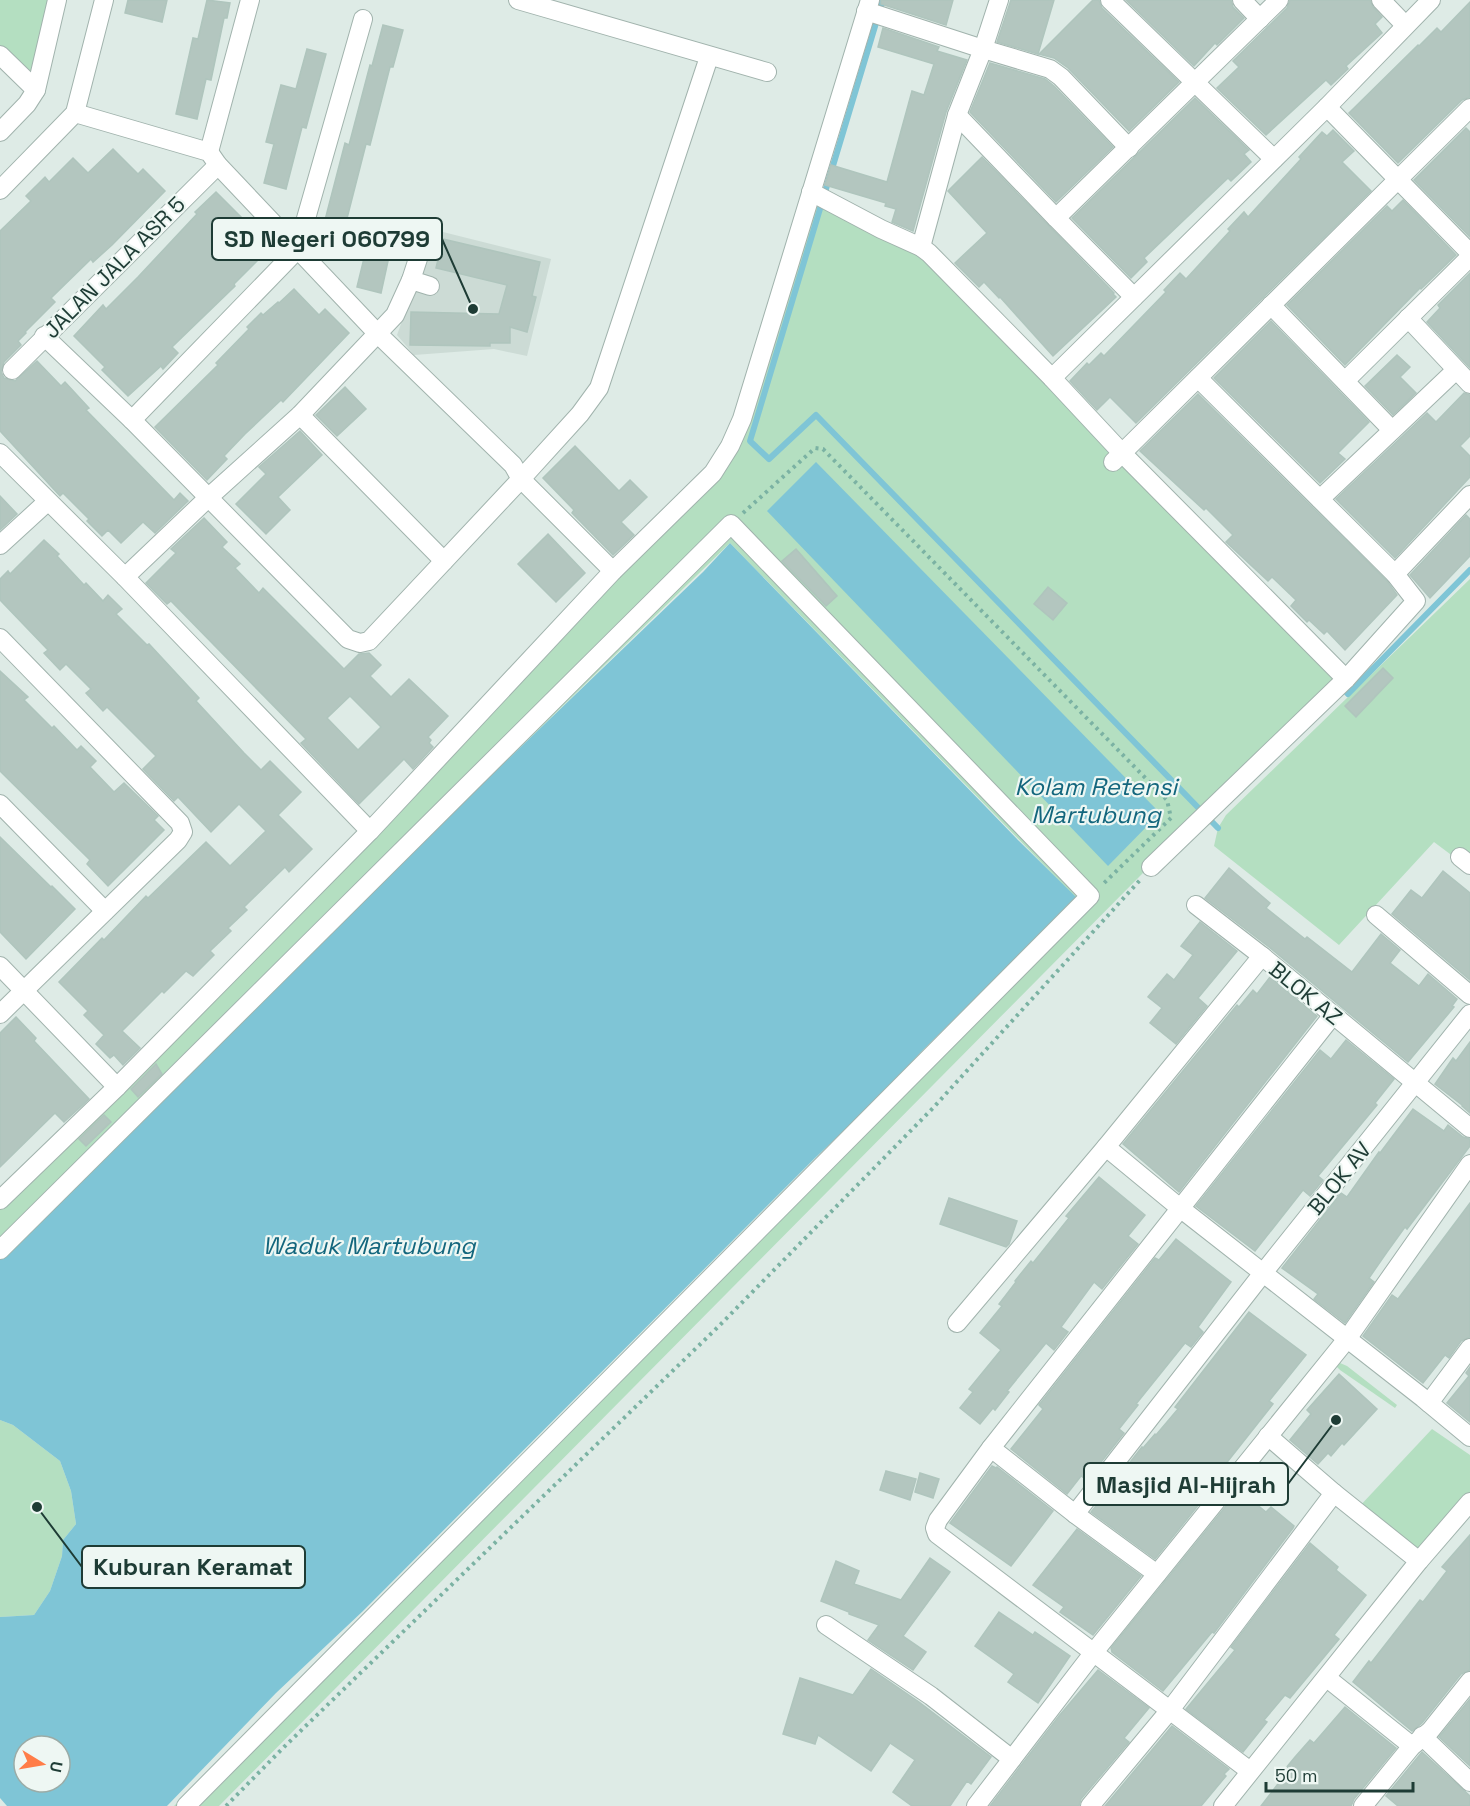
<svg xmlns="http://www.w3.org/2000/svg" width="1470" height="1806" viewBox="0 0 1470 1806" font-family="'Space Grotesk',sans-serif">
  <style>
    .built { fill: #ccdbd5 }
    .green { fill: #b4dfc1 }
    .water { fill: #7fc5d6; fill-rule: evenodd }
    .lines { fill: none; stroke-linecap: round; stroke-linejoin: round }
    .stream { stroke: #7fc5d6; stroke-width: 6 }
    .building { fill: #b3c6bf; stroke: #afc5bd; stroke-width: 1.5; fill-rule: evenodd }
    .minor-casing { stroke: #a1b3ad; stroke-width: 20 }
    .path { stroke: #7bb2a3; stroke-width: 4; stroke-dasharray: 3 4.5; stroke-linecap: butt }
    .minor { stroke: #fff; stroke-width: 18 }
    .labels { text-anchor: middle; dominant-baseline: central; stroke-width: 4.5; stroke-linejoin: round; paint-order: stroke }
    .street-label { font-size: 22px; fill: #1e3c35; stroke: #eef7f3 }
    .water-label { font-size: 24px; font-style: italic; fill: #13667d; stroke: #eef7f3 }
    .leader { fill: none; stroke: #1e3c35; stroke-width: 2 }
    .callout-dot { fill: #1e3c35; stroke: #eef7f3; stroke-width: 2 }
    .callout { fill: #eef7f3; stroke: #1e3c35; stroke-width: 2 }
    .callout-label { font-size: 24px; text-anchor: middle; font-weight: bold; fill: #1e3c35 }
  </style>
  <rect width="100%" height="100%" fill="#deebe6"/>
  <!-- built -->
  <path class="built" d="M435,230L551,259L527,356L494,349L414,355L397,335Z"/>
  <!-- green -->
  <g class="green">
    <path d="M0,0H50L29,77L0,49Z"/>
    <path d="M820,189L921,238L1339,675L219,1806H174L1076,898L730,543L0,1255V1202L694,493L738,451Z"/>
    <path d="M1470,579V869L1434,842L1339,945L1214,846L1218,828L1226,815Z"/>
    <path d="M1340,1363L1347,1366L1397,1405L1395,1408L1340,1370L1336,1366Z"/>
    <path d="M0,1420L13,1425L60,1461L71,1491L76,1524L63,1540L62,1556L50,1591L34,1615L0,1617Z"/>
    <path d="M1432,1429L1470,1455V1492L1419,1557L1358,1508Z"/>
  </g>
  <!-- water -->
  <g class="water">
    <path d="M816,462L1160,813L1108,866L767,511Z"/>
    <path d="M730,543L1019,841L1077,898L923,1050L878,1098L815,1158L363,1611L276,1693L167,1806H7L0,1798V1617L34,1615L50,1591L62,1556L63,1540L76,1524L71,1491L60,1461L13,1425L0,1420V1258L400,863L703,572ZM24,1746H60V1782H24Z"/>
  </g>
  <g class="lines">
    <!-- stream -->
    <g class="stream">
      <path d="M883,0L750,441L769,459L816,415L1218,828"/>
      <path d="M1341,686L1348,694L1470,570"/>
    </g>
  </g>
  <!-- building -->
  <g class="building">
    <path d="M128,0H167L162,22L125,13Z"/>
    <path d="M207,0L230,3L227,18H224L211,80L206,79L197,119L176,114L193,38L198,39Z"/>
    <path d="M881,0H953L946,25L881,4Z"/>
    <path d="M1011,0H1054L1038,54L997,42Z"/>
    <path d="M1093,0H1099L1102,8L1179,82L1129,131L1068,68L1054,58L1039,54Z"/>
    <path d="M1126,0H1231L1233,7L1244,18L1217,45L1215,43L1194,66Z"/>
    <path d="M1290,0H1370L1373,7L1382,17L1375,24L1382,33L1346,66L1348,69L1331,85L1326,80L1266,135L1217,88L1239,67L1233,61L1287,8Z"/>
    <path d="M1470,2V97L1462,100L1398,163L1349,113L1418,45L1419,46L1437,28L1441,32Z"/>
    <path d="M383,25L403,30L393,67H390L370,145L366,144L344,230L356,233L352,251L317,242L321,224H324L345,143L349,145L370,65L372,66Z"/>
    <path d="M883,28L939,47L937,51L967,60L946,112L913,231L892,222L896,209L885,206L886,203L825,185L831,165L887,182L912,91L924,95L934,64L878,47Z"/>
    <path d="M307,49L326,54L306,128L302,127L286,189L264,183L274,144L266,142L281,85L296,89Z"/>
    <path d="M990,63L1045,79L1054,86L1113,147L1056,202L970,112Z"/>
    <path d="M1195,98L1249,150L1244,154L1251,162L1231,181L1228,178L1144,258L1147,262L1131,278L1072,218Z"/>
    <path d="M1466,128L1470,132V237L1414,180Z"/>
    <path d="M1333,130L1354,151L1342,162L1371,191L1136,423L1110,397L1097,410L1070,381L1087,363L1089,365L1101,353L1104,356L1166,292L1164,290L1180,273L1186,279L1230,231L1228,229L1244,212L1248,217L1301,159L1299,157L1322,132L1327,136Z"/>
    <path d="M113,149L138,174L143,169L165,191L112,245L93,262L91,259L51,298L55,302L25,332L26,333L18,341L21,345L4,362L1,372L4,378L15,381L37,361L61,386L65,382L89,408L86,410L174,500L180,493L188,501L155,533L143,522L121,543L108,530L102,536L87,521L89,519L63,493L60,496L0,431V231L31,201L26,196L45,177L49,182L73,158L88,173Z"/>
    <path d="M982,157L1114,293L1113,294L1116,297L1053,356L1000,297L999,298L984,282L979,287L955,263L987,233L948,191Z"/>
    <path d="M216,192L243,219L239,223L267,251L234,284L235,286L172,347L178,353L163,369L161,366L128,396L102,370L105,367L74,336L103,305L106,309L138,277L197,214L195,212Z"/>
    <path d="M1403,200L1456,255L1421,289L1420,288L1345,365L1287,305L1387,206L1392,211Z"/>
    <path d="M443,239L540,262L532,296L536,297L527,332L510,327V343H490V346L410,345L411,312L499,314L507,285L436,268Z"/>
    <path d="M367,246L390,252L381,293L357,287Z"/>
    <path d="M1470,273V368L1427,322L1440,308L1438,305Z"/>
    <path d="M294,289L319,315L325,309L349,333L283,402L281,400L245,434L224,456L227,459L207,480L155,427L218,365L216,363L249,329L247,327L261,313L263,315L278,302L279,303Z"/>
    <path d="M1271,321L1369,422L1338,453L1345,459L1320,483L1214,378Z"/>
    <path d="M1397,355L1410,367L1400,377L1416,393L1393,415L1365,386Z"/>
    <path d="M345,387L366,409L337,436L316,415Z"/>
    <path d="M1464,393L1470,395V436L1460,446L1470,456V477L1395,558L1336,499L1427,413L1436,422Z"/>
    <path d="M1198,394L1387,581L1397,595L1345,650L1327,631L1324,634L1309,620L1307,622L1291,606L1296,600L1272,577L1268,581L1226,542L1233,535L1206,508L1204,510L1140,451Z"/>
    <path d="M300,431L322,455L278,497L290,510L266,534L236,504L266,474L259,467Z"/>
    <path d="M575,446L619,491L630,480L647,497L621,522L634,535L613,555L572,513L574,510L543,478Z"/>
    <path d="M0,496L17,514L0,530Z"/>
    <path d="M1466,515L1470,519V556L1430,598L1410,575Z"/>
    <path d="M204,518L227,542L222,547L240,564L235,568L259,593L263,588L344,669L359,654L369,653L381,665L370,676L391,697L409,679L448,716L428,737L431,740L429,743L433,747L413,769L404,759L359,804L301,743L306,739L171,601L167,604L146,583L176,553L171,549ZM350,696L381,727L358,750L327,718Z"/>
    <path d="M548,534L585,573L556,602L518,564Z"/>
    <path d="M44,540L59,554L57,556L84,585L86,583L103,601L108,595L122,609L116,614L147,645L149,644L199,698L196,701L244,753L261,770L270,761L301,792L278,815L312,849L289,872L285,867L244,907L247,910L228,928L231,931L210,951L214,955L193,976L186,971L164,993L162,991L122,1031L140,1048L123,1065L114,1055L110,1058L96,1044L104,1035L84,1015L88,1011L59,982L102,938L104,940L146,896L148,898L206,842L230,866L266,831L239,804L211,832L178,797L174,801L143,769L156,756L107,707L103,711L86,693L91,689L66,664L60,670L44,653L48,650L0,600V579L8,571L10,574Z"/>
    <path d="M796,549L837,596L826,606L782,561Z"/>
    <path d="M1048,587L1067,603L1053,620L1034,604Z"/>
    <path d="M1383,668L1393,678L1356,717L1345,706Z"/>
    <path d="M0,671L28,697L24,700L52,728L54,726L77,750L81,746L96,761L90,767L114,792L124,783L158,816L154,820L164,830L108,886L87,864L90,860L0,771Z"/>
    <path d="M0,837L51,887L52,886L75,909L26,959L0,932Z"/>
    <path d="M1229,868L1270,903L1266,908L1305,939L1307,937L1352,972L1381,934L1400,950L1390,963L1419,986L1428,974L1457,999L1452,1006L1454,1007L1408,1062L1269,947L1205,898Z"/>
    <path d="M1443,871L1470,893V980L1392,914L1411,890L1422,898Z"/>
    <path d="M1200,922L1237,951L1198,998L1207,1006L1176,1044L1150,1023L1162,1008L1148,997L1167,974L1174,980L1193,955L1181,946Z"/>
    <path d="M1270,977L1317,1016L1179,1192L1123,1144L1237,1005L1239,1007L1253,990L1257,994Z"/>
    <path d="M16,1017L36,1038L34,1041L89,1099L64,1122L55,1113L0,1167V1033Z"/>
    <path d="M1346,1040L1394,1079L1375,1103L1377,1105L1318,1176L1323,1180L1310,1196L1303,1190L1255,1251L1196,1206L1320,1050L1331,1059Z"/>
    <path d="M1470,1042V1113L1462,1106V1105L1435,1084L1453,1058L1456,1061Z"/>
    <path d="M156,1064L162,1074L138,1097L131,1089Z"/>
    <path d="M1413,1109L1444,1131L1448,1125L1463,1137L1470,1139V1146L1407,1229L1405,1227L1387,1252L1369,1278L1374,1282L1345,1323L1314,1299L1318,1294L1282,1268L1341,1193L1347,1197L1379,1152L1380,1153Z"/>
    <path d="M104,1115L111,1122L86,1146L79,1139Z"/>
    <path d="M1099,1177L1145,1215L1128,1236L1138,1244L1102,1289L1094,1282L1061,1327L1068,1332L1054,1350L1046,1343L1007,1391L1009,1392L995,1410L993,1408L980,1424L960,1408L973,1392L969,1389L1001,1350L980,1333L1002,1306L999,1304L1016,1282L1015,1281L1031,1261L1033,1263L1069,1218L1066,1216Z"/>
    <path d="M949,1198L1017,1221L1009,1244L1006,1247L940,1224Z"/>
    <path d="M1470,1203V1337L1461,1341L1449,1358L1445,1355L1423,1383L1363,1336L1392,1295L1398,1299Z"/>
    <path d="M1176,1239L1231,1282L1198,1327L1203,1332L1191,1347L1185,1343L1136,1404L1138,1405L1119,1429L1124,1433L1087,1480L1081,1476L1067,1494L1011,1449L1043,1409L1039,1405L1155,1258L1159,1260Z"/>
    <path d="M1249,1312L1306,1355L1269,1401L1273,1404L1213,1480L1216,1483L1155,1559L1091,1512L1142,1447L1143,1448L1155,1434L1156,1435L1178,1409L1175,1407Z"/>
    <path d="M1470,1367V1422L1447,1403L1469,1376L1466,1373Z"/>
    <path d="M1339,1374L1377,1409L1344,1445L1342,1443L1331,1456L1328,1453L1318,1464L1290,1440L1311,1414L1307,1410Z"/>
    <path d="M992,1466L996,1468L997,1467L1053,1511L1011,1566L950,1523Z"/>
    <path d="M886,1471L916,1479L910,1500L880,1490Z"/>
    <path d="M920,1473L939,1479L933,1498L915,1492Z"/>
    <path d="M1239,1490L1266,1512L1271,1507L1294,1526L1293,1528L1214,1633L1212,1632L1163,1691L1112,1652L1111,1648Z"/>
    <path d="M1077,1529L1141,1576L1093,1635L1060,1612L1064,1607L1033,1585Z"/>
    <path d="M1470,1535V1670L1461,1674L1422,1723L1412,1731L1353,1682L1369,1661L1371,1663L1420,1600L1423,1602L1447,1571L1442,1567Z"/>
    <path d="M1310,1543L1338,1567L1336,1570L1366,1595L1334,1635L1339,1639L1290,1698L1285,1695L1264,1720L1267,1722L1243,1752L1186,1709L1235,1650L1231,1647Z"/>
    <path d="M930,1558L950,1572L903,1636L926,1652L913,1670L868,1640L879,1625L849,1614V1612L821,1601L836,1561L859,1571L854,1584L901,1600Z"/>
    <path d="M999,1612L1033,1635L1035,1632L1070,1656L1038,1703L1008,1682L1014,1674L975,1646Z"/>
    <path d="M871,1669L919,1702L991,1757L971,1784L967,1781L950,1806H912L893,1792L915,1760L890,1743L871,1771L818,1735L815,1744L783,1734L800,1678L853,1695Z"/>
    <path d="M1098,1670L1149,1708L1124,1738L1129,1742L1081,1799L1079,1806H990L1059,1716Z"/>
    <path d="M1470,1699V1766L1439,1737Z"/>
    <path d="M1345,1707L1396,1748L1354,1799L1351,1806H1261L1284,1776L1281,1774L1295,1757L1310,1740L1314,1743Z"/>
    <path d="M1172,1726L1229,1769L1224,1774L1226,1776L1201,1806H1105Z"/>
    <path d="M1422,1752L1470,1796V1806H1398L1386,1796Z"/>
  </g>
  <g class="lines">
    <!-- minor casing -->
    <g class="minor-casing">
      <g id="minor">
        <path d="M518,0L767,72"/>
        <path d="M1110,0L1274,159"/>
        <path d="M1242,0L1260,19"/>
        <path d="M1381,0L1405,25"/>
        <path d="M866,11L983,49L1050,69L1061,77L1129,148"/>
        <path d="M0,55L36,90"/>
        <path d="M1327,107L1470,253"/>
        <path d="M75,113L209,152L218,165L378,334L513,465L521,479L613,571"/>
        <path d="M957,115L1056,218L1279,0"/>
        <path d="M0,132L27,104L36,90L57,0"/>
        <path d="M209,152L250,0"/>
        <path d="M0,190L75,113L104,0"/>
        <path d="M811,192L881,229L921,247L929,253L1052,378L1122,453L1346,679"/>
        <path d="M1056,218L1134,297"/>
        <path d="M921,247L957,115L983,49L999,0"/>
        <path d="M411,280L430,286"/>
        <path d="M1271,305L1392,430"/>
        <path d="M1408,318L1470,384"/>
        <path d="M44,336L132,420L348,639L360,643L369,641L521,479L580,414L599,388L709,57"/>
        <path d="M12,370L218,165"/>
        <path d="M1052,378L1327,107L1431,0"/>
        <path d="M1345,381L1470,257"/>
        <path d="M300,415L444,561"/>
        <path d="M132,420L297,250L363,19"/>
        <path d="M0,453L125,577L370,831"/>
        <path d="M1113,462L1470,108"/>
        <path d="M1320,499L1456,370"/>
        <path d="M0,545L47,502"/>
        <path d="M1395,574L1470,495"/>
        <path d="M125,577L209,497L300,415L395,315L411,280L428,228"/>
        <path d="M0,638L180,823L183,832L178,840L0,1014"/>
        <path d="M0,804L105,911"/>
        <path d="M1460,857L1470,865"/>
        <path d="M1151,867L1346,679L1416,601L1395,574L1198,378"/>
        <path d="M1196,905L1262,956L1470,1128"/>
        <path d="M1376,915L1470,995"/>
        <path d="M0,966L117,1087"/>
        <path d="M1106,1147L1180,1208L1423,1398L1470,1437"/>
        <path d="M0,1200L117,1087L370,831L613,571L713,473L730,446L742,419L870,0"/>
        <path d="M0,1250L731,524L1090,896L186,1806"/>
        <path d="M957,1323L1106,1147L1262,956"/>
        <path d="M1429,1403L1470,1348"/>
        <path d="M1268,1436L1334,1493L1419,1561"/>
        <path d="M991,1448L1075,1514L1157,1574"/>
        <path d="M1075,1514L1263,1273L1470,1014"/>
        <path d="M826,1625L931,1696L1012,1759"/>
        <path d="M1327,1678L1412,1746"/>
        <path d="M1422,1736L1470,1782"/>
        <path d="M1250,1771L937,1534L935,1528L938,1520L991,1448L1333,1015"/>
        <path d="M976,1806L1094,1652L1347,1339L1470,1164"/>
        <path d="M1090,1806L1170,1710L1334,1493"/>
        <path d="M1223,1806L1419,1561L1470,1502"/>
        <path d="M1363,1806L1412,1746L1430,1731L1470,1681"/>
      </g>
    </g>
    <!-- path -->
    <g class="path">
      <path d="M743,513L815,448L823,449L1167,800L1171,818L1102,885"/>
      <path d="M226,1806L284,1747L719,1326L933,1108L1141,879"/>
    </g>
    <!-- minor -->
    <use href="#minor" class="minor"/>
  </g>
  <g class="labels">
    <!-- street labels -->
    <g class="street-label">
      <text transform="translate(114 267) rotate(-45)">JALAN JALA ASR 5</text>
      <text transform="translate(1306 993) rotate(39)">BLOK AZ</text>
      <text transform="translate(1339 1178) rotate(-51)">BLOK AV</text>
    </g>
    <!-- water labels -->
    <g class="water-label">
      <text x="1096" y="786">Kolam Retensi<tspan x="1096" dy="28">Martubung</tspan></text>
      <text x="369" y="1245">Waduk Martubung</text>
    </g>
  </g>
  <!-- callouts -->
  <path class="leader" d="M473 309L442 239M1336 1420L1288 1484M37 1507L82 1567"/>
  <g class="callout-dot">
    <circle cx="473" cy="309" r="6"/>
    <circle cx="1336" cy="1420" r="6"/>
    <circle cx="37" cy="1507" r="6"/>
  </g>
  <g class="callout">
    <rect x="212" y="218" width="230" height="42" rx="6"/>
    <rect x="1084" y="1463" width="204" height="42" rx="6"/>
    <rect x="82" y="1546" width="223" height="42" rx="6"/>
  </g>
  <g class="callout-label">
    <text x="327" y="247">SD Negeri 060799</text>
    <text x="1186" y="1493">Masjid Al-Hijrah</text>
    <text x="193" y="1575">Kuburan Keramat</text>
  </g>
  <!-- north arrow -->
  <g transform="translate(42 1764) rotate(101)"><circle r="28" fill="#eef7f3" stroke="#9baca7" stroke-width="1.5"/>
  <path d="M0-4.5L10 22L0 15L-10 22Z" fill="#ff7d48"/>
  <text y="-9" font-size="16" font-weight="bold" text-anchor="middle" fill="#1e3c35">U</text>
  </g>
  <!-- scale -->
  <path d="M1266 1782v9h147v-9" fill="none" stroke="#1e3c35" stroke-width="3"/>
  <text x="1275" y="1782" font-size="18" fill="#1e3c35" stroke="#eef7f3" stroke-width="4.5" paint-order="stroke">50 m</text>
</svg>
